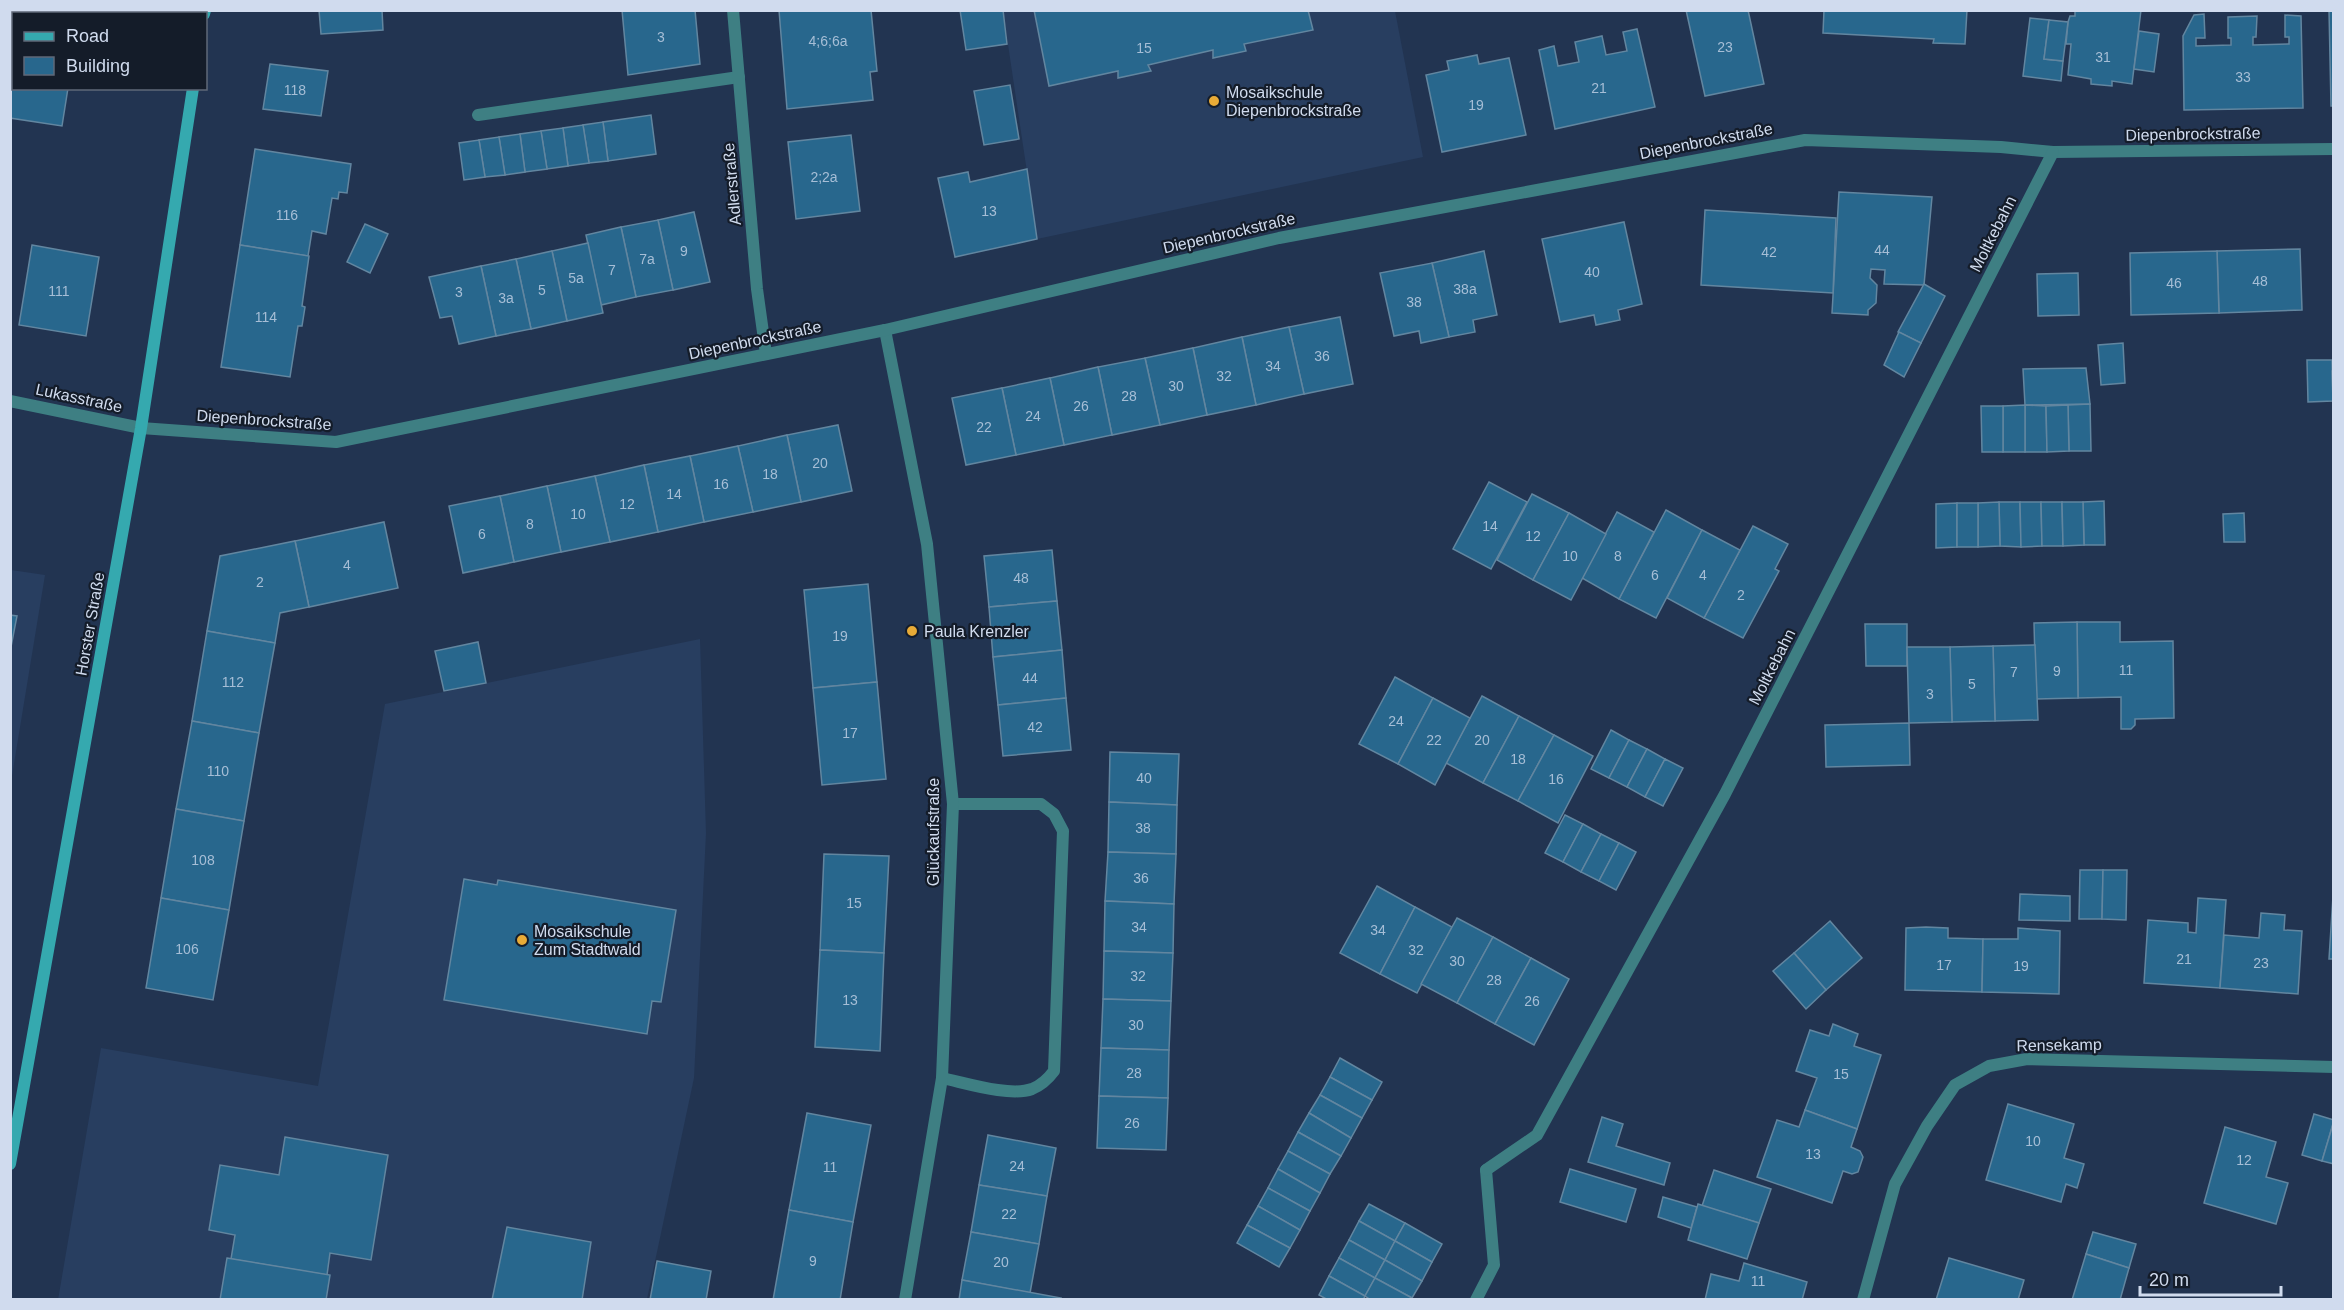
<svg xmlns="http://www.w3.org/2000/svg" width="2344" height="1310" viewBox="0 0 2344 1310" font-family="Arial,sans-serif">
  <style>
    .built { fill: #283e60 }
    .building { fill: #28678d; stroke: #6286a0; stroke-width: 1.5 }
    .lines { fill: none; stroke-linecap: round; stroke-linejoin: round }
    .lane { stroke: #3e7f83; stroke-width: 12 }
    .street { stroke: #3e7f83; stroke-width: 12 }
    .secondary { stroke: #35a9af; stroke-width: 12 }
    .poi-dot { fill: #e8ab37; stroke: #141c29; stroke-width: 2 }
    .labels { text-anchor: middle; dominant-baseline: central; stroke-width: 4.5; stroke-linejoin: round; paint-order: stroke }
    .number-label { font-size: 14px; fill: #a6bed6 }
    .poi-label { font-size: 16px; fill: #d0dbee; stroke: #141c29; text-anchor: start }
    .street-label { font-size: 16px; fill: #d0dbee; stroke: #141c29 }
  </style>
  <rect width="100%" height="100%" fill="#223451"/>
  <!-- built -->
  <g class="built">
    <path d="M1003,11H1395L1423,157L1037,239Z"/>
    <path d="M11,570L45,575L11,782Z"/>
    <path d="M700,639L706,833L694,1078L647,1299L58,1300L101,1048L318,1086L385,704Z"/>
  </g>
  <!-- building -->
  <g class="building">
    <path d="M319,10H382L383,30L321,34Z"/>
    <path d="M622,10H695L700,64L628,75Z"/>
    <path d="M779,10H871L877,71L870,72L873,100L787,109Z"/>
    <path d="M960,10H1003L1007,44L966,50Z"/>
    <path d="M1034,10H1308L1313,30L1244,44L1246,51L1213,58V50L1148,65L1151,71L1118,78V71L1049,86Z"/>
    <path d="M1686,10H1748L1764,84L1705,96Z"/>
    <path d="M1824,10H1967L1965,44L1933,43L1934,39L1823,33Z"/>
    <path d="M2075,10H2141L2132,84L2112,81V86L2091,84V79L2068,75L2071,44H2066L2068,22L2070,16H2075Z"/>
    <path d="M2329,10H2334V106H2331Z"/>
    <path d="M10,11L29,14H14V88H68L62,126L10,118Z"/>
    <path d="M2204,14L2205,38H2196V46L2231,45V38H2228V17L2257,16L2256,37H2253V45L2289,44V37H2285V15L2301,16L2303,108L2184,110L2183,36L2194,15Z"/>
    <path d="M2030,18L2049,20L2044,59L2063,61L2061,81L2023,76Z"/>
    <path d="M2049,20L2068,22L2063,61L2044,59Z"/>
    <path d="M1637,29L1655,107L1555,129L1539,50L1554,46L1558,66L1579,62L1575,42L1602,36L1606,55L1627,51L1623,32Z"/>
    <path d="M2139,31L2159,34L2154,72L2134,69Z"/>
    <path d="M1477,55L1479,64L1509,58L1526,135L1442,152L1426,75L1449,70L1447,61Z"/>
    <path d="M270,64L328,71L321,116L263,109Z"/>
    <path d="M1010,85L1019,139L984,145L974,91Z"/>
    <path d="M651,115L656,154L608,161L603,122Z"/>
    <path d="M603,122L608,161L589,163L583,125Z"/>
    <path d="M583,125L589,163L568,166L563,128Z"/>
    <path d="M563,128L568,166L547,169L541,131Z"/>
    <path d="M541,131L547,169L525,172L520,134Z"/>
    <path d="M520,134L525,172L505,175L499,137Z"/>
    <path d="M851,135L860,211L796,219L788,142Z"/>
    <path d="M499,137L505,175L485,177L479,140Z"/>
    <path d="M479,140L485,177L464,180L459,143Z"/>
    <path d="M255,149L351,164L347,193L339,192L338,199L332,198L326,234L312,231L308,256L240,245Z"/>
    <path d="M1027,169L1037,239L955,257L938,178L968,172L970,182Z"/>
    <path d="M1839,192L1932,197L1924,285L1884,284L1885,270L1871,269L1870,278L1877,285L1876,303L1868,310V315L1832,313Z"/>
    <path d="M1705,210L1836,218L1833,293L1701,285Z"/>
    <path d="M694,212L710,282L673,290L658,220Z"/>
    <path d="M658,220L673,290L636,297L621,227Z"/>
    <path d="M1624,222L1642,304L1618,310L1620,320L1596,325L1594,315L1560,322L1542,239Z"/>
    <path d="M365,224L388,234L370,273L347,262Z"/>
    <path d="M621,227L636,297L601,305L586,235Z"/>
    <path d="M588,243L603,313L567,321L552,251Z"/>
    <path d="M32,245L99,257L86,336L19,325Z"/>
    <path d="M240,245L309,256L302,306L305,307L302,326H298L290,377L221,367Z"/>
    <path d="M2300,249L2302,310L2219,313L2217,251Z"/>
    <path d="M552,251L567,321L531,329L516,259Z"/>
    <path d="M1484,251L1497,315L1473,320L1475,332L1449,337L1432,263Z"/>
    <path d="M2217,251L2219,313L2131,315L2130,253Z"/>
    <path d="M516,259L531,329L496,336L481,266Z"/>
    <path d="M1432,263L1449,337L1421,343L1419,331L1394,336L1380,273Z"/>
    <path d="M481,266L496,336L459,344L452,316L440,318L429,277Z"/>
    <path d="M2078,273L2079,315L2038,316L2037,274Z"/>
    <path d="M1924,284L1945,296L1921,343L1898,332Z"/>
    <path d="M1340,317L1353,384L1304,394L1289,327Z"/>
    <path d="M1289,327L1304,394L1256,405L1242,337Z"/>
    <path d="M1899,332L1921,343L1904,377L1884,365Z"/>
    <path d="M1242,337L1256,405L1207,415L1193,348Z"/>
    <path d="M2123,343L2125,383L2101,385L2098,345Z"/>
    <path d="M1193,348L1207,415L1160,425L1145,358Z"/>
    <path d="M1145,358L1160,425L1112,435L1098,367Z"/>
    <path d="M2307,360H2332L2333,401L2308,402Z"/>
    <path d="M1098,367L1112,435L1064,445L1050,378Z"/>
    <path d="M2086,368L2090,404L2025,405L2023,369Z"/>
    <path d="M2332,371H2334V419L2333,401Z"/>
    <path d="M1050,378L1064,445L1016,455L1002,388Z"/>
    <path d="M1002,388L1016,455L966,465L952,398Z"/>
    <path d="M2090,404L2091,451H2069L2068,405Z"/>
    <path d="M2025,405L2046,406L2047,452H2025Z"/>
    <path d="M2025,405V452H2003V406Z"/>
    <path d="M2068,405L2069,451L2047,452L2046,406Z"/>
    <path d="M1981,406H2003V452H1982Z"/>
    <path d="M838,425L852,491L801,502L787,435Z"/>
    <path d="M787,435L801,502L753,512L738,446Z"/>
    <path d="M738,446L753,512L704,522L690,456Z"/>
    <path d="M690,456L704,522L658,532L644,465Z"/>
    <path d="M644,465L658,532L610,542L595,476Z"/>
    <path d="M595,476L610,542L561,552L547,486Z"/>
    <path d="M1489,482L1527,502L1491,569L1453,549Z"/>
    <path d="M547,486L561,552L514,562L500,496Z"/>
    <path d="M1532,494L1569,513L1533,580L1497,560Z"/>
    <path d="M500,496L514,562L463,573L449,506Z"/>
    <path d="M2104,501L2105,545H2084L2083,502Z"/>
    <path d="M1999,502H2020L2021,547L2000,546Z"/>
    <path d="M1999,502L2000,546L1978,547V503Z"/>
    <path d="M2020,502H2041L2042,546L2021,547Z"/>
    <path d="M2041,502H2062L2063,546H2042Z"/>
    <path d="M2062,502H2083L2084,545L2063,546Z"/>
    <path d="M1957,503V547L1936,548V504Z"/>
    <rect x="1957" y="503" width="21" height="44"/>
    <path d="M1666,510L1702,530L1656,618L1619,599Z"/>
    <path d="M1617,512L1654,532L1619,599L1582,578Z"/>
    <path d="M1569,513L1606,534L1571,600L1533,580Z"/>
    <path d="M2244,513L2245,542H2224L2223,514Z"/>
    <path d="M384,522L398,588L309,607L295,541Z"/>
    <path d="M1753,526L1788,544L1775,569L1779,571L1743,638L1704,618Z"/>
    <path d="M1702,530L1740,550L1704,618L1667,598Z"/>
    <path d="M295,541L309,607L280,613L275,643L207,631L220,556Z"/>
    <path d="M1052,550L1057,601L989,607L984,556Z"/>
    <path d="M868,584L877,682L813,688L804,590Z"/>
    <path d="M1057,601L1062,650L993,657L989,607Z"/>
    <path d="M10,615L17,616L10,652Z"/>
    <path d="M2077,622H2120V642L2173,641L2174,718L2135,719V725L2131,729H2121V697L2078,698Z"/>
    <path d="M2077,622L2078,698L2036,699L2034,623Z"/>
    <path d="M1865,624H1907V666H1866Z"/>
    <path d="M207,631L275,643L259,733L192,721Z"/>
    <path d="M478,642L486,683L444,691L435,651Z"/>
    <path d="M2035,645L2038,720L1995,721L1993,646Z"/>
    <path d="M1993,646L1995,721L1952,722L1950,647Z"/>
    <path d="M1907,647H1950L1952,722L1909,723Z"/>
    <path d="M1062,650L1066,698L998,705L993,657Z"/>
    <path d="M1395,677L1433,698L1398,764L1359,744Z"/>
    <path d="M877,682L886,779L822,785L813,688Z"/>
    <path d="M1482,696L1519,716L1483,783L1446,763Z"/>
    <path d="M1066,698L1071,750L1003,756L998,705Z"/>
    <path d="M1433,698L1470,718L1435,785L1398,764Z"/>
    <path d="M1519,716L1554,735L1518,801L1483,783Z"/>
    <path d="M192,721L259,733L244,821L176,809Z"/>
    <path d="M1909,723L1910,765L1826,767L1825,725Z"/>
    <path d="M1611,730L1629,740L1609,778L1591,769Z"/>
    <path d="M1554,735L1593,756L1558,823L1518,801Z"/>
    <path d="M1629,740L1647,749L1627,787L1609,778Z"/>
    <path d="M1647,749L1665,759L1645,797L1627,787Z"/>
    <path d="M1110,752L1179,754L1177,805L1109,802Z"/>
    <path d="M1665,759L1683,768L1663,806L1645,797Z"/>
    <path d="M1109,802L1177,805L1176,854L1108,852Z"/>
    <path d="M176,809L244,821L229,910L161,898Z"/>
    <path d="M1565,815L1583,824L1563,862L1545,853Z"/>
    <path d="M1583,824L1601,834L1581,872L1563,862Z"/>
    <path d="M1601,834L1619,843L1599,881L1581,872Z"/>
    <path d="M1619,843L1636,852L1616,890L1599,881Z"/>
    <path d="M1108,852L1176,854L1174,904L1105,901Z"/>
    <path d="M824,854L889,856L884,953L820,950Z"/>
    <path d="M2080,870H2103L2102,919H2079Z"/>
    <path d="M2103,870H2127L2126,920L2102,919Z"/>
    <path d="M464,879L497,885L498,880L676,910L661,1002L652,1001L647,1034L444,1000Z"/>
    <path d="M1377,886L1415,907L1380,974L1340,953Z"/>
    <path d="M2020,894L2070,896V921L2019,920Z"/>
    <path d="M2333,896H2334V959H2329Z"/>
    <path d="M161,898L229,910L213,1000L146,988Z"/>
    <path d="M2198,898L2226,900L2220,988L2144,983L2148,920L2188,923V932L2196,933Z"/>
    <path d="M1105,901L1174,904L1173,953L1104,951Z"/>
    <path d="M1415,907L1452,927L1417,993L1380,974Z"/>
    <path d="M2261,913L2285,915L2284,930L2302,931L2298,994L2220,988L2224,935L2259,938Z"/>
    <path d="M1457,918L1493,937L1457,1003L1421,984Z"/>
    <path d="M1830,921L1862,958L1826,990L1794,953Z"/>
    <path d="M1926,927L1948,928V938L1983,939L1982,992L1905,990L1906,928Z"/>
    <path d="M2018,928L2060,931L2059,994L1982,992L1983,939H2018Z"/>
    <path d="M1493,937L1531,958L1495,1024L1457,1003Z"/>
    <path d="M820,950L884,953L880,1051L815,1047Z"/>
    <path d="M1104,951L1173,953L1171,1001L1103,999Z"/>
    <path d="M1794,953L1826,990L1806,1009L1773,971Z"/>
    <path d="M1531,958L1569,979L1534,1045L1495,1024Z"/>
    <path d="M1103,999L1171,1001L1169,1050L1101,1048Z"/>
    <path d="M1833,1024L1858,1034L1854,1046L1881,1055L1857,1129L1805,1110L1817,1078L1796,1071L1810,1030L1829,1036Z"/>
    <path d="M1101,1048L1169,1050L1168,1098L1099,1096Z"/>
    <path d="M1340,1058L1382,1082L1372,1100L1330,1077Z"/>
    <path d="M1330,1077L1372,1100L1362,1118L1320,1095Z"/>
    <path d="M1320,1095L1362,1118L1351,1138L1309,1113Z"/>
    <path d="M1099,1096L1168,1098L1166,1150L1097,1148Z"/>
    <path d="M2008,1104L2074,1124L2064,1158L2084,1164L2077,1188L2066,1184L2061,1202L1986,1180Z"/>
    <path d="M1805,1110L1857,1129L1851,1147L1860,1151L1863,1157L1858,1172L1852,1174L1843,1171L1832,1203L1757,1177L1777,1120L1799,1127Z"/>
    <path d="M807,1113L871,1125L853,1222L789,1210Z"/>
    <path d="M1309,1113L1351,1138L1341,1156L1298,1132Z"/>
    <path d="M2314,1114L2334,1120L2322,1161L2302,1155Z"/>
    <path d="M1602,1117L1623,1124L1616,1146L1670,1163L1664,1185L1588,1162Z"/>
    <path d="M2334,1121V1164L2322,1161Z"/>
    <path d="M2225,1127L2276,1142L2266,1177L2288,1183L2276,1224L2204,1203Z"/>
    <path d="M1298,1132L1341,1156L1330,1174L1288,1151Z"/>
    <path d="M988,1135L1056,1148L1047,1196L979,1185Z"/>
    <path d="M285,1137L388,1155L371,1260L330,1253L327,1275L231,1259L235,1235L209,1230L220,1165L279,1175Z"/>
    <path d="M1288,1151L1330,1174L1320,1193L1278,1169Z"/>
    <path d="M1278,1169L1320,1193L1310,1211L1268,1188Z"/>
    <path d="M1570,1169L1636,1189L1626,1222L1560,1202Z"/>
    <path d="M1714,1170L1771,1189L1759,1223L1702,1206Z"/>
    <path d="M979,1185L1047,1196L1039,1244L971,1232Z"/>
    <path d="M1268,1188L1310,1211L1300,1230L1258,1206Z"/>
    <path d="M1663,1197L1697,1207L1691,1228L1658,1217Z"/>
    <path d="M1369,1204L1405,1223L1395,1241L1359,1221Z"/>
    <path d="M1698,1204L1759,1223L1747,1259L1688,1240Z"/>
    <path d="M1258,1206L1300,1230L1290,1248L1247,1225Z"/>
    <path d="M789,1210L853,1222L840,1300H773Z"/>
    <path d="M1359,1221L1395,1241L1385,1260L1349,1240Z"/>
    <path d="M1405,1223L1442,1244L1432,1262L1395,1241Z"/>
    <path d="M1247,1225L1290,1248L1279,1267L1237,1243Z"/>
    <path d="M507,1227L591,1242L582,1300H492Z"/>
    <path d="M971,1232L1039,1244L1030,1293L962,1280Z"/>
    <path d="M2093,1232L2136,1244L2129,1268L2086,1254Z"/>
    <path d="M1349,1240L1385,1260L1375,1278L1339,1258Z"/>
    <path d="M1395,1241L1432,1262L1422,1281L1385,1260Z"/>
    <path d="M2086,1254L2129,1268L2120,1300H2072Z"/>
    <path d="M227,1258L330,1275L326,1300H220Z"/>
    <path d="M1339,1258L1375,1278L1365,1296L1329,1276Z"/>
    <path d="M1949,1258L2024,1280L2018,1300H1936Z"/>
    <path d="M1385,1260L1422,1281L1412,1298L1375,1278Z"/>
    <path d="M657,1261L711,1271L706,1300H650Z"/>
    <path d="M1744,1263L1807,1282L1802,1300H1705L1711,1274L1739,1281Z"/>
    <path d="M1329,1276L1365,1296L1363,1300H1328L1319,1295Z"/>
    <path d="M1375,1278L1412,1298V1300H1371L1365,1296Z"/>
    <path d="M962,1280L1061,1298L1060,1300H959Z"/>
  </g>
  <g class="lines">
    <!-- lane -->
    <g class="lane">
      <path d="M478,115L739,77"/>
      <path d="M942,1078C966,1083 1010,1097 1032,1089C1042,1085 1048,1079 1054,1071L1063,831L1054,814L1041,804H953"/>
      <path d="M1476,1300L1494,1265L1486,1170"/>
    </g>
    <!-- street -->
    <g class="street">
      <path d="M733,10L757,289L766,354"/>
      <path d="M885,330L927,544L953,804L942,1078L905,1300"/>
      <path d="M10,401L141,428L336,442L885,330L1279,238L1805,140L2001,147L2053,152L2334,149"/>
      <path d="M1486,1170L1537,1135L1725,794L2053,152"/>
      <path d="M1863,1300L1895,1184L1927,1126L1955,1085L1989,1066L2027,1059L2334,1067"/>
    </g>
    <!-- secondary -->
    <g class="secondary">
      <path d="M204,14L205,10"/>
      <path d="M10,1164L141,428L193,88"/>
    </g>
  </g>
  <!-- markers -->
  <g class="poi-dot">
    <circle cx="1214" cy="101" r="6"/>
    <circle cx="912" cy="631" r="6"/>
    <circle cx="522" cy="940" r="6"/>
  </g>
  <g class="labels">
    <!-- number labels -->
    <g class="number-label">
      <text x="661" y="37">3</text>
      <text x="828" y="41">4;6;6a</text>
      <text x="1725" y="47">23</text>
      <text x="1144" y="48">15</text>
      <text x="2103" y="57">31</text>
      <text x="2243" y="77">33</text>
      <text x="1599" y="88">21</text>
      <text x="295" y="90">118</text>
      <text x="1476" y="105">19</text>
      <text x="824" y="177">2;2a</text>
      <text x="989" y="211">13</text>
      <text x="287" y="215">116</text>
      <text x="1882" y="250">44</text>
      <text x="684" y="251">9</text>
      <text x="1769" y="252">42</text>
      <text x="647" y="259">7a</text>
      <text x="612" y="270">7</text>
      <text x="1592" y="272">40</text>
      <text x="576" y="278">5a</text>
      <text x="2260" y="281">48</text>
      <text x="2174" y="283">46</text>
      <text x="1465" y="289">38a</text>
      <text x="542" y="290">5</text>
      <text x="59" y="291">111</text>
      <text x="459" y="292">3</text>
      <text x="506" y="298">3a</text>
      <text x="1414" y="302">38</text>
      <text x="266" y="317">114</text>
      <text x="1322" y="356">36</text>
      <text x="1273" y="366">34</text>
      <text x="1224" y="376">32</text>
      <text x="1176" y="386">30</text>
      <text x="1129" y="396">28</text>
      <text x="1081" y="406">26</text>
      <text x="1033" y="416">24</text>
      <text x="984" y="427">22</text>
      <text x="820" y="463">20</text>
      <text x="770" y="474">18</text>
      <text x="721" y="484">16</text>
      <text x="674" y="494">14</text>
      <text x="627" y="504">12</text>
      <text x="578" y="514">10</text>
      <text x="530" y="524">8</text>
      <text x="1490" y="526">14</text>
      <text x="482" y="534">6</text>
      <text x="1533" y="536">12</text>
      <text x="1570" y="556">10</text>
      <text x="1618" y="556">8</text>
      <text x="347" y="565">4</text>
      <text x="1655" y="575">6</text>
      <text x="1703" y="575">4</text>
      <text x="1021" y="578">48</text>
      <text x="260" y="582">2</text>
      <text x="1741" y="595">2</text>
      <text x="840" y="636">19</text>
      <text x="2126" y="670">11</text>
      <text x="2057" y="671">9</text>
      <text x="2014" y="672">7</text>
      <text x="1030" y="678">44</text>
      <text x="233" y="682">112</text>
      <text x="1972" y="684">5</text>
      <text x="1930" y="694">3</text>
      <text x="1396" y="721">24</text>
      <text x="1035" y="727">42</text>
      <text x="850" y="733">17</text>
      <text x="1434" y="740">22</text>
      <text x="1482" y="740">20</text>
      <text x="1518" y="759">18</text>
      <text x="218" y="771">110</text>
      <text x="1144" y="778">40</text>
      <text x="1556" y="779">16</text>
      <text x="1143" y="828">38</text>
      <text x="203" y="860">108</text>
      <text x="1141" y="878">36</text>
      <text x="854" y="903">15</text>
      <text x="1139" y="927">34</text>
      <text x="1378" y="930">34</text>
      <text x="187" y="949">106</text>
      <text x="1416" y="950">32</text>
      <text x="2184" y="959">21</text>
      <text x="1457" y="961">30</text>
      <text x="2261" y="963">23</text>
      <text x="1944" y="965">17</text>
      <text x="2021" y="966">19</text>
      <text x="1138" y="976">32</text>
      <text x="1494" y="980">28</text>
      <text x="850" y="1000">13</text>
      <text x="1532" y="1001">26</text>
      <text x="1136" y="1025">30</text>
      <text x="1134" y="1073">28</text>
      <text x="1841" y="1074">15</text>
      <text x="1132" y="1123">26</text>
      <text x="2033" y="1141">10</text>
      <text x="1813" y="1154">13</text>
      <text x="2244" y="1160">12</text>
      <text x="1017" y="1166">24</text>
      <text x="830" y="1167">11</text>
      <text x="1009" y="1214">22</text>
      <text x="813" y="1261">9</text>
      <text x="1001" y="1262">20</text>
      <text x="1758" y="1281">11</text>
    </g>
    <!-- poi labels -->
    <g class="poi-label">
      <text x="1226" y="92">Mosaikschule<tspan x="1226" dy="18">Diepenbrockstraße</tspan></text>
      <text x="924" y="631">Paula Krenzler</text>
      <text x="534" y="931">Mosaikschule<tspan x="534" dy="18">Zum Stadtwald</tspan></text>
    </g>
    <!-- street labels -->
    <g class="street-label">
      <text transform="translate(2193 134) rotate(-1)">Diepenbrockstraße</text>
      <text transform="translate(1706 141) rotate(-11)">Diepenbrockstraße</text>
      <text transform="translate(732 184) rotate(-95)">Adlerstraße</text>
      <text transform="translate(1229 233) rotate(-13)">Diepenbrockstraße</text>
      <text transform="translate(1993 234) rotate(-63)">Moltkebahn</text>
      <text transform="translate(755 340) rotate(-12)">Diepenbrockstraße</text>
      <text transform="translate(79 398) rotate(12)">Lukasstraße</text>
      <text transform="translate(264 420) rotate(4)">Diepenbrockstraße</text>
      <text transform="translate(90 624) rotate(-80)">Horster Straße</text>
      <text transform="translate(1772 667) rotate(-63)">Moltkebahn</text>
      <text transform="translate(933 832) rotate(-90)">Glückaufstraße</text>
      <text transform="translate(2059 1045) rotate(-1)">Rensekamp</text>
    </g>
  </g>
  <!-- border -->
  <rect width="2344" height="1310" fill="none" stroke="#d0dbee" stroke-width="24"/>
  <!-- legend -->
  <rect x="12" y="12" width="195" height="78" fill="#141c29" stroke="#5f6878" stroke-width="1.5"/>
  <rect x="24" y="32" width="30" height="9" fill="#35a9af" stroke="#5f6878" stroke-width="1.5"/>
  <text x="66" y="42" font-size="18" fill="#d0dbee">Road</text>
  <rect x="24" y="57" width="30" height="18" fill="#28678d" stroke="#5f6878" stroke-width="1.5"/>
  <text x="66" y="72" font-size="18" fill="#d0dbee">Building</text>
  <!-- scale -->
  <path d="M2140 1286v9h141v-9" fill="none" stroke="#d0dbee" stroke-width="3"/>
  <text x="2149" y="1286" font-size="18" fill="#d0dbee" stroke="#141c29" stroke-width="4.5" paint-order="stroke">20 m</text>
</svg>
